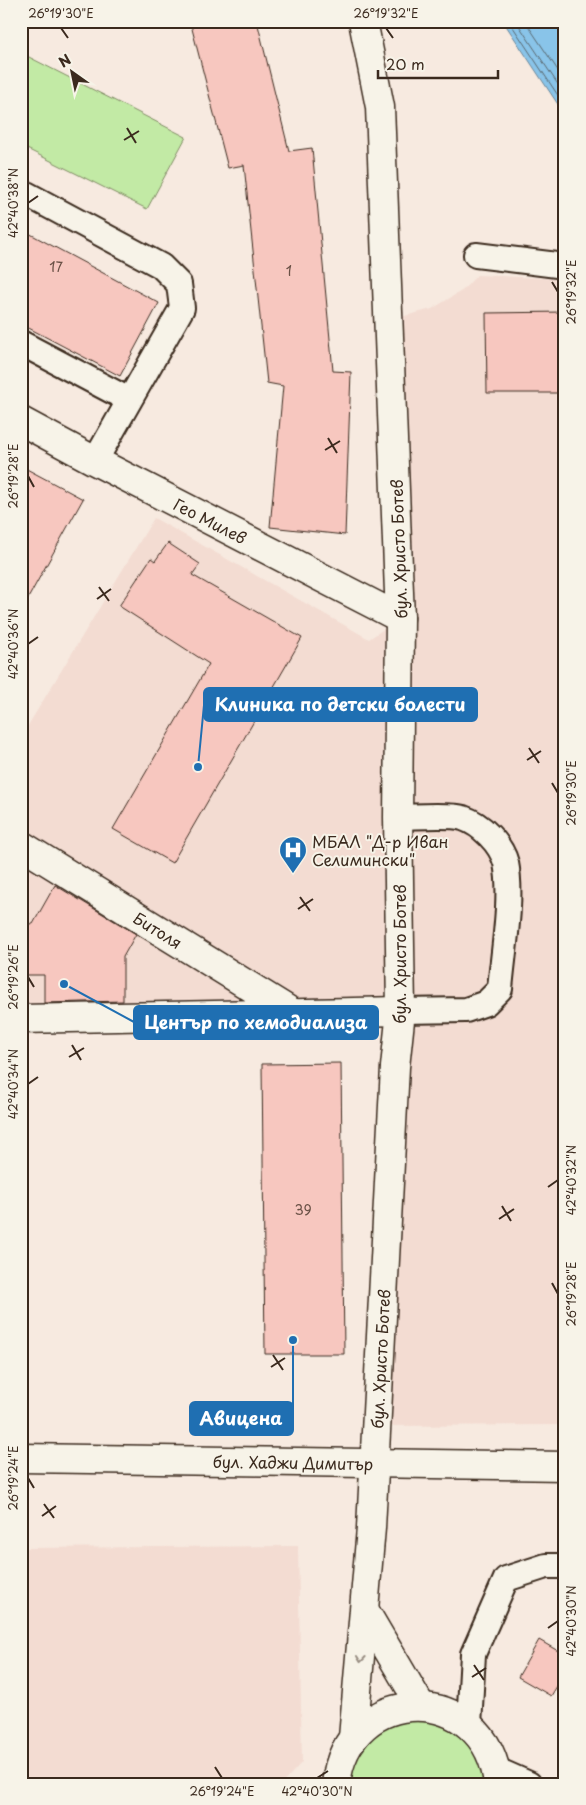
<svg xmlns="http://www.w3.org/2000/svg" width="586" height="1805" viewBox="0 0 586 1805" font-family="'Playpen Sans',sans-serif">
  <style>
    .built { fill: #f3dcd2 }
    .green { fill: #c2eaa5; stroke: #7e8a62 }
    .water { fill: #89c4e9; stroke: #6a8698 }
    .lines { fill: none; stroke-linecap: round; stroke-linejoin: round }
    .shore { stroke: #5a686f; stroke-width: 1 }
    .building { fill: #f7c7bf; stroke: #3b2a1e }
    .lane-casing { stroke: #3b2a1e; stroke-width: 28 }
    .street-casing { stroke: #3b2a1e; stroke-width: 31 }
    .secondary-casing { stroke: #3b2a1e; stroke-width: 31 }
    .lane { stroke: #f7f3e8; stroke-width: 24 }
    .street { stroke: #f7f3e8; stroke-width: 28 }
    .secondary { stroke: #f7f3e8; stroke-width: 28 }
    .oneway { stroke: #998e83 }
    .ticks { fill: none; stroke: #3b2a1e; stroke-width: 2 }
    .labels { text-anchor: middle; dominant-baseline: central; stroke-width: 4; stroke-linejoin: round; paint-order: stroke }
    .number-label { font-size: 14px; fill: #6a5146 }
    .street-label { font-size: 16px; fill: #3b2a1e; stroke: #f7f3e8 }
    .poi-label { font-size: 16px; fill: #3b2a1e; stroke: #f7f3e8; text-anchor: start }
    .leader { fill: none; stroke: #1f6fb2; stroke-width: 2 }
    .callout-dot { fill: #1f6fb2; stroke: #f7f3e8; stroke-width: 2 }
    .callout { fill: #1f6fb2; stroke: #1f6fb2; stroke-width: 2 }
    .callout-label { font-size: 18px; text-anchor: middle; font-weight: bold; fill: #fff }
    .neatline { fill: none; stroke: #3b2a1e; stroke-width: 2 }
    .ticks-label { font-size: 12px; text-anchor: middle; fill: #3b2a1e }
  </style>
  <rect width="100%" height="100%" fill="#f7eae0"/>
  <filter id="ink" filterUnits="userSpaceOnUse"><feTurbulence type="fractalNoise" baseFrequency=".02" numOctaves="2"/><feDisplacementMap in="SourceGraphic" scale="10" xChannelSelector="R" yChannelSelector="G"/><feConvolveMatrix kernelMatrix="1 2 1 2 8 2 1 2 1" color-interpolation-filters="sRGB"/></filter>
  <g filter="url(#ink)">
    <!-- built -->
    <g class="built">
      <path d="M477,275L565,279V1425L376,1426L401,1011L21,1019V737L154,518L369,639L400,618L389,320L432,309L463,290Z"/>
      <path d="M298,1546L302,1762L282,1784H21V1548Z"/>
    </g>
    <!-- green -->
    <g class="green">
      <path d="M21,53L186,137L147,209L21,146Z"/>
      <path d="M421,1717L443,1722L472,1745L486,1784H348L352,1764L379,1730L398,1720Z"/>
    </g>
    <!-- water -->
    <path class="water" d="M503,21H565V115Z"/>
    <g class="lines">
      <!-- shore -->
      <g class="shore">
        <path d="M509,21L565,106"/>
        <path d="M516,21L565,95"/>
        <path d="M525,21L565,81"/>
      </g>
    </g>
    <!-- building -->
    <g class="building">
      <path d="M190,21H257L289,151L312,148L333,371L351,372L345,535L270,527L283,386L267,383L244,165L228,168Z"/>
      <path d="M21,229L159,303L120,376L21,324Z"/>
      <path d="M565,312V393H487L486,313Z"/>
      <path d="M21,466L83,499L21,611Z"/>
      <path d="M168,543L200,564L192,575L302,638L172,863L113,829L209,664L119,606L151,558L155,561Z"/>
      <path d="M55,885L136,934L123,957V1001L44,1003V975H21V923L33,924Z"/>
      <path d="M341,1063L344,1354H265L262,1064Z"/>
      <path d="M539,1640L565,1655V1673L551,1696L518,1677Z"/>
    </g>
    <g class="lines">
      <!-- lane casing -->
      <g class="lane-casing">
        <g id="lane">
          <path d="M21,191L161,266L179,284L182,308L95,461"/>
          <path d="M476,255L565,266"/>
          <path d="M21,343L129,400"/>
          <path d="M398,817C414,817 450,814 463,818C481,824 501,844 506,863C513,898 503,953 500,989L486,1003L466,1010L401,1011"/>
          <path d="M469,1725L473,1654L506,1579L546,1566H565"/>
          <path d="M497,1770L529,1784"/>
        </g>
      </g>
      <!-- street casing -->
      <g class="street-casing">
        <g id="street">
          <path id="s1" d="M21,421L95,461L400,618"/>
          <path id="s2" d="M21,845L296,1015"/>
          <path d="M21,1019L401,1011"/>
          <path d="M365,1611L421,1706"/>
          <path id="s3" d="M353,1738L371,1528L395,1067L401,1011L398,817L400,618L380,107L363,21"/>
          <path d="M336,1784C347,1681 487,1681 498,1784"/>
        </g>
      </g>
      <!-- secondary casing -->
      <g class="secondary-casing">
        <g id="secondary">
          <path id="s4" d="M21,1458L565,1466"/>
        </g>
      </g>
      <!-- lane -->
      <use href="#lane" class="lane"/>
      <!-- street -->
      <use href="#street" class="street"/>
      <!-- secondary -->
      <use href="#secondary" class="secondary"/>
    </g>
    <!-- one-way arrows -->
    <defs><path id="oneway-chevron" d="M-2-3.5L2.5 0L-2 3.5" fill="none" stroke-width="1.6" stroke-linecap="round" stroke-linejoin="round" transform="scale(1.25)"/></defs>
    <use class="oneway" href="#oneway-chevron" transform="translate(361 1659) rotate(96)"/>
  </g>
  <!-- ticks -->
  <path class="ticks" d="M61,28L68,38M386,28L393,38M127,128L136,143M124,140L139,131M28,203L38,196M552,282L558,292M328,438L337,453M325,450L340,441M28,476L34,487M99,587L109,601M97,599L111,589M28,644L38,637M529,748L539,763M527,760L541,751M552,783L558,793M300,897L310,911M298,909L313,899M28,977L34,987M72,1045L81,1060M69,1057L84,1048M28,1084L38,1077M548,1187L558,1180M502,1206L511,1221M499,1219L514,1209M552,1283L558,1294M273,1355L283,1370M271,1367L285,1358M28,1478L34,1488M44,1504L54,1518M42,1516L56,1506M548,1628L558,1621M474,1665L484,1680M472,1677L486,1668M215,1767L222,1778M317,1778L328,1771"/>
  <!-- icons -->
  <defs>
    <g id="hospital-pin" transform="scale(1.4375)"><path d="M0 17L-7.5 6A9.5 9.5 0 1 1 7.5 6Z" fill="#1f6fb2" stroke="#f7f3e8"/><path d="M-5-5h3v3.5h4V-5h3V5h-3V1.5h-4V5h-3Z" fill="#fff"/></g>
  </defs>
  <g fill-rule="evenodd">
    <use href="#hospital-pin" x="293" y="850"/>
  </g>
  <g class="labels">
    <!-- number labels -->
    <g class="number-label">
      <text x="56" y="266">17</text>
      <text x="289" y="270">1</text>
      <text x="303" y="1209">39</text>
    </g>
    <!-- street labels -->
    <g class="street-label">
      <text stroke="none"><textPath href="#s1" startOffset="214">Гео Милев</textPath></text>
      <text transform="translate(398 549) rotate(-92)">бул. Христо Ботев</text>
      <text stroke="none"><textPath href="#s2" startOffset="161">Битоля</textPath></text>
      <text transform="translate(399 954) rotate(-90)">бул. Христо Ботев</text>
      <text stroke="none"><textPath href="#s3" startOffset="380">бул. Христо Ботев</textPath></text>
      <text stroke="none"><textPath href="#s4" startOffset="272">бул. Хаджи Димитър</textPath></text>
    </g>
    <!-- poi labels -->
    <g class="poi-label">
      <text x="312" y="841">МБАЛ "Д-р Иван<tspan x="312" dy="18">Селимински"</tspan></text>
    </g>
  </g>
  <!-- callouts -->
  <path class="leader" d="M198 767L204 705M64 984L134 1022M293 1340L293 1419"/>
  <g class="callout-dot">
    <circle cx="198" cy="767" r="5"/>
    <circle cx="64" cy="984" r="5"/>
    <circle cx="293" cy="1340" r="5"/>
  </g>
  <g class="callout">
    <rect x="204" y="688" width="273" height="33" rx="5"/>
    <rect x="134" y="1006" width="244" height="33" rx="5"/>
    <rect x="190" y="1402" width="103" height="33" rx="5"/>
  </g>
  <g class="callout-label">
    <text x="340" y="711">Клиника по детски болести</text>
    <text x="256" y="1029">Център по хемодиализа</text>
    <text x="241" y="1425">Авицена</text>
  </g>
  <!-- margin -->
  <rect width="586" height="1805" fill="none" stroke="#f7f3e8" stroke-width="55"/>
  <!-- north arrow -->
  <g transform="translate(72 72) rotate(327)" stroke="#f7f3e8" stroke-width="4" paint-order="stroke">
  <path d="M0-4L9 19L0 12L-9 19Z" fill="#3b2a1e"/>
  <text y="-8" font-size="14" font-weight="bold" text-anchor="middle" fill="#3b2a1e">N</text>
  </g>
  <!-- scale -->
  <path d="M378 70v8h120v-8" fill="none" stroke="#3b2a1e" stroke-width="2.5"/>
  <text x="386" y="70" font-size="15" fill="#3b2a1e" stroke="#f7f3e8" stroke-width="4" paint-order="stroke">20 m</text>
  <rect x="28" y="28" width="530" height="1750" class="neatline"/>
  <g class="ticks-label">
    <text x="61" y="18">26°19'30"E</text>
    <text x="386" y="18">26°19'32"E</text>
    <text transform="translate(14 203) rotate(-90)" y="4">42°40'38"N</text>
    <text transform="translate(572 292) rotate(-90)" y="4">26°19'32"E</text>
    <text transform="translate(14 476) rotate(-90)" y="4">26°19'28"E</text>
    <text transform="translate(14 644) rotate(-90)" y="4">42°40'36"N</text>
    <text transform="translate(572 793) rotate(-90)" y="4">26°19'30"E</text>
    <text transform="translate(14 977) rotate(-90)" y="4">26°19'26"E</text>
    <text transform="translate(14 1084) rotate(-90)" y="4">42°40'34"N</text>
    <text transform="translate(572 1180) rotate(-90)" y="4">42°40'32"N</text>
    <text transform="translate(572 1294) rotate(-90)" y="4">26°19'28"E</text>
    <text transform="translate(14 1478) rotate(-90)" y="4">26°19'24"E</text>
    <text transform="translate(572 1621) rotate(-90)" y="4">42°40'30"N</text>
    <text x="222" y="1796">26°19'24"E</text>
    <text x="317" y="1796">42°40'30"N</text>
  </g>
</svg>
